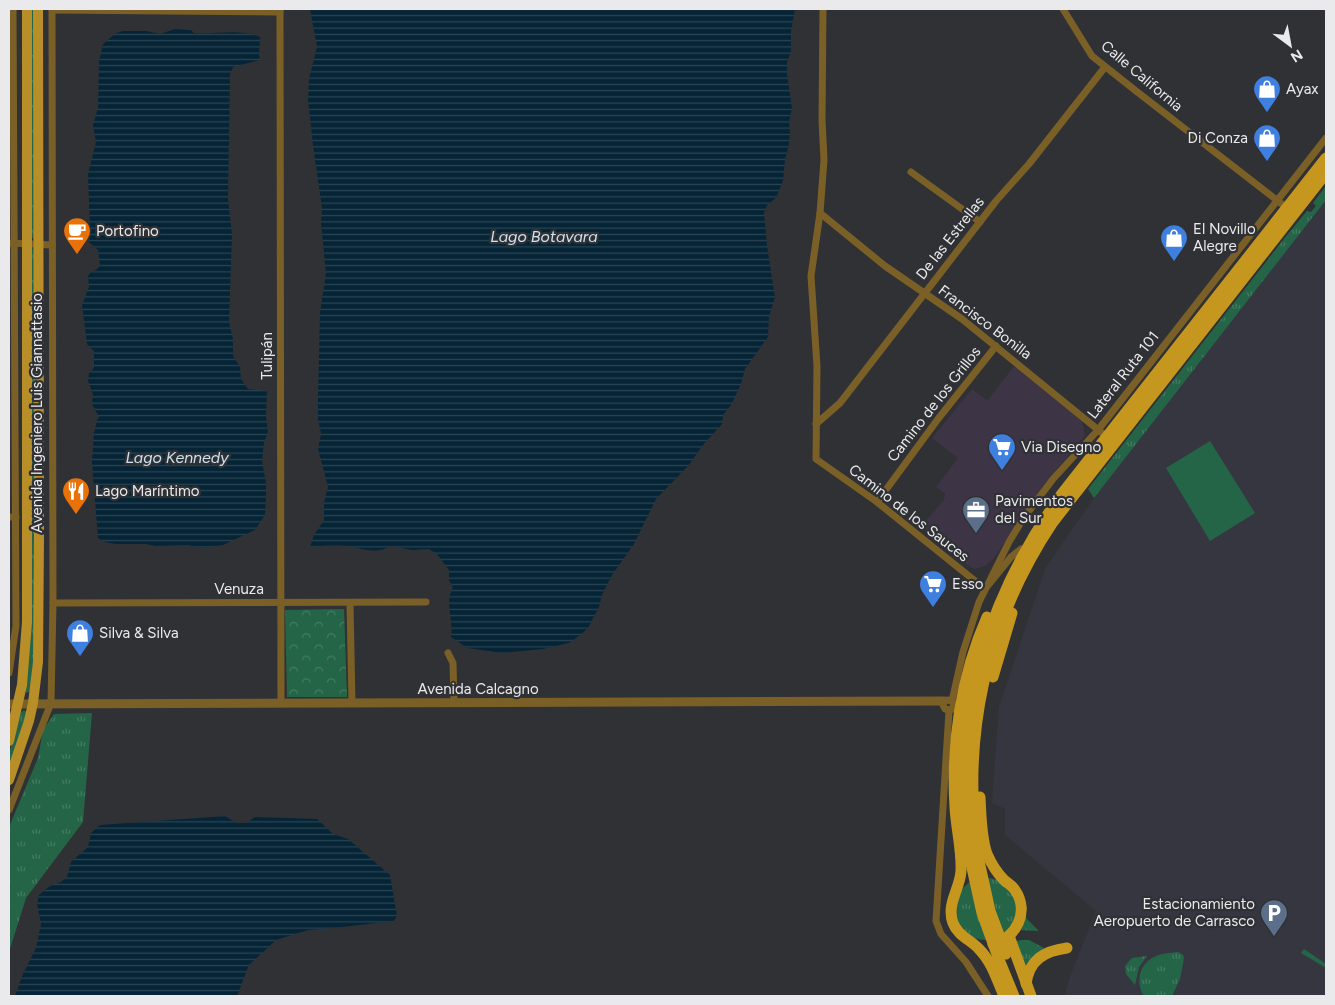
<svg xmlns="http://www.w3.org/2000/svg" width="1335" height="1005" viewBox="0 0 1335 1005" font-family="Figtree,sans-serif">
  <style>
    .commercial { fill: #3d3545 }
    .built { fill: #363641 }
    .grass { fill: url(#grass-tufts) }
    .park { fill: url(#park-crowns) }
    .pitch { fill: #256547 }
    .water { fill: url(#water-rules) }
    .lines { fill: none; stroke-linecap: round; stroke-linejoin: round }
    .minor { stroke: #7a6026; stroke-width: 7 }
    .tertiary { stroke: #7a6026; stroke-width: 9 }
    .primary { stroke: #b88e28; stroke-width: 10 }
    .trunk { stroke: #c6971e; stroke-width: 11 }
    .trunk-bridge { stroke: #c6971e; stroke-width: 11 }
    .labels { text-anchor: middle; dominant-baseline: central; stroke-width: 4.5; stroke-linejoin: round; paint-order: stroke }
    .street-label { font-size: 15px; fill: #eaeaed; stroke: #303135 }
    .poi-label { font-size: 15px; fill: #eaeaed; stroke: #303135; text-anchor: start }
    .water-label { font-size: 16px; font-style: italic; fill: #cde2f1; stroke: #303135 }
  </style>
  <defs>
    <pattern id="grass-tufts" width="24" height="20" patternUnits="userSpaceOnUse" patternTransform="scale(1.25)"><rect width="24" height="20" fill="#256547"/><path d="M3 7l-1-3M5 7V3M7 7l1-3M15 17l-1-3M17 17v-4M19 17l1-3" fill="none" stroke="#457b62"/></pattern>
    <pattern id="park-crowns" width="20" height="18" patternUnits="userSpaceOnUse" patternTransform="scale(1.25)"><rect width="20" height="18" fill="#256547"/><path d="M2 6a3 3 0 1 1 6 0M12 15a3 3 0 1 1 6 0" fill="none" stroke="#457b62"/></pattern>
    <pattern id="water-rules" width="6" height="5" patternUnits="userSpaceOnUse" patternTransform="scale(1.25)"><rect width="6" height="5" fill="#052436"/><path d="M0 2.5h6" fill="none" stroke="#2a4453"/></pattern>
  </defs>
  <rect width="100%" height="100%" fill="#303135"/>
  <!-- commercial -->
  <path class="commercial" d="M1014,366L1082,421L1085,436L1044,484L994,558L985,566L975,569L970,567L920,527L944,500L945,493L936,487L958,458L932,438L972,389L985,399L988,400Z"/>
  <!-- built -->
  <path class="built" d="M1326,200V996H1065L1070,976L1096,911L1005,835V809L992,803L999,707L1046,567L1094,498Z"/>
  <!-- grass -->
  <g class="grass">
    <path d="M30,9H35L34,239L31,237Z"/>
    <path d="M1326,186V200L1094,498L1088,489L1287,235L1307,211L1311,212L1316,206L1313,203Z"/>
    <path d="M32,248L34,249L36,622L31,690L27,693L25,691L30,250Z"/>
    <path d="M24,710L27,713L9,770V754L20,713Z"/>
    <path d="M92,713L83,822L26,898L9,952V827L38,758L43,730L54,714Z"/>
    <circle cx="986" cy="909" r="31"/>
    <path d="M1025,917L1038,930V931L1021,930Z"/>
    <path d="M1022,940H1029L1044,948L1024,971L1016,941Z"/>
    <path d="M1304,949L1326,964V968L1301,953Z"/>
    <path d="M1178,952L1183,955L1184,958L1180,979L1172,996H1144C1136,983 1138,965 1154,957C1161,953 1170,953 1178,952Z"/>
    <path d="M1147,956L1139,967L1135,985L1126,974L1125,966L1132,958Z"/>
  </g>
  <!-- park -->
  <path class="park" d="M344,609L347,697H287L285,610Z"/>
  <!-- pitch -->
  <path class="pitch" d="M1210,441L1255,513L1210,541L1166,468Z"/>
  <!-- water -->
  <g class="water">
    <path d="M310,9H795L791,32V51L787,62V75L792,108L789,122L790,133L788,149L785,159L783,181L776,198L767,205L764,213L767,246L775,297L769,316L768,337L745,369L741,384L731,405L723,415L722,424L703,445L688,466L656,499L634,544L612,575L602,595L599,607L588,628L579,636L569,643L543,649L503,653L467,648L451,637C454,620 444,602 453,588L449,580V570L437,554L429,549L412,550L391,546C376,555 362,548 345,546C333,545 322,546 310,547L314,535L324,520V502L328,487L318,449L321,433L318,419V398L320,313L326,273L321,223L322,208L313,145L308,99L309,79L317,47Z"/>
    <path d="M175,29L191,30L194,33C214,35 241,28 260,37L259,55L260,60L233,67L230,74L228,199L232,234L229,322L233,339V356L240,367L241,379L248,389L267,391L266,418L268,432L264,442L262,461L266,483V497L265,515L255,530L223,545L200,548L188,545L155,546L146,544H115L105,542L98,538L92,462L94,433L97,420L99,417L92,404L93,394L88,381L89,373L94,368V351L88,346L87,343L82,305L89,287L88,276L91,272L96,270L100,266L98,250L89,242L90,230L88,174L96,142L93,125L98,108L99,61L103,44L116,33L123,31H146L160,34Z"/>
    <path d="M225,816L236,823H246L255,817L317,819L333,834L348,839L390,875L397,916L394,921L334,928L308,930L276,940L249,965L237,996H15L23,974L36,948L41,924L37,904L39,895L50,886L61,882L67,877L71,862L88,847L91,833L100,825Z"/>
  </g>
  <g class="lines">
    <!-- minor -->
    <g class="minor">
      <path d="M280,9L281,702"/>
      <path d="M823,9L822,120L824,160L820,213L811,276L817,366L816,459L877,502L985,589L1011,557L1021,549"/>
      <path d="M1063,9L1092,56L1136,91L1287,208"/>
      <path d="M52,10L280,12"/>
      <path d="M911,172L980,222"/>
      <path d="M820,213L885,266L962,319L1107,437"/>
      <path d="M9,243L52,245"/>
      <path d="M816,424L840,403L996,201L1029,164L1105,67"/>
      <path d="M877,502L938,419L996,346"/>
      <path d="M9,517H16"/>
      <path d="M53,603L426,602"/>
      <path d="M350,603L352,703"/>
      <path d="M448,653L453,663L454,702"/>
      <path d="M9,673L16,626L13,9"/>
      <path d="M952,701L947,700L944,701L943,705L945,709L951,710L954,706L952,701L963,652L979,602L1009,542L1023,519L1053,479L1098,430L1326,138"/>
      <path d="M949,711L936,921L941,934L966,962L988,996"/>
      <path d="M9,810L51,703L53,603L52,9"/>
    </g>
    <!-- tertiary -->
    <path class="tertiary" d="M9,704L944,701"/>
    <!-- primary -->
    <g class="primary">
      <path d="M9,741L22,685L27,622V9"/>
      <path d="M9,780L29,721L33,703L38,662L39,536L38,9"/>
    </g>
    <!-- trunk -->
    <g class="trunk">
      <path d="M987,617C961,676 951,743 955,807C956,828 962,850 961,871C960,889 946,904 953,923C958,936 971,940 979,949C992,962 997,980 1004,996"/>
      <path d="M993,677L1012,613"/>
      <path d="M980,797C981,815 981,837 987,854C991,863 997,873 1004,880C1007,883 1013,886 1015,890C1030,912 1016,938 993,944"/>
      <path d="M979,861C960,740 985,624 1053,522L1326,173"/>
      <path d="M971,863C949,728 982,605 1061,495L1326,158"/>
      <path d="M1009,936L1031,996"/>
      <path d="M998,957L1014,996"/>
      <path d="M1026,984C1029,960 1044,951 1067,948"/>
    </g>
    <!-- trunk-bridge -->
    <g class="trunk-bridge">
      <path d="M979,861L990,911L1006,954"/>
      <path d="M971,863L982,913L998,957"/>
    </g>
  </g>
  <!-- icons -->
  <defs>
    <g id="shop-pin" transform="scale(1.4375)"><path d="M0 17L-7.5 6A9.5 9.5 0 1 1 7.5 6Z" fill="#3f7fe0" stroke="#303135"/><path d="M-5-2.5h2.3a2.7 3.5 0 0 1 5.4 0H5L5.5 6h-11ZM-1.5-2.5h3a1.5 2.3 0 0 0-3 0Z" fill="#fff"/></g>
    <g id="cafe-pin" transform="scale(1.4375)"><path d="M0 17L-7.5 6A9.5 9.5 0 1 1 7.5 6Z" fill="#e8710a" stroke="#303135"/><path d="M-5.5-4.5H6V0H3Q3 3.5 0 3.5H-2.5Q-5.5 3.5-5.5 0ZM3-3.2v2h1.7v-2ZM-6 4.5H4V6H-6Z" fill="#fff"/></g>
    <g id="supermarket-pin" transform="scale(1.4375)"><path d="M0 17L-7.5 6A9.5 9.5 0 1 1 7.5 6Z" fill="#3f7fe0" stroke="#303135"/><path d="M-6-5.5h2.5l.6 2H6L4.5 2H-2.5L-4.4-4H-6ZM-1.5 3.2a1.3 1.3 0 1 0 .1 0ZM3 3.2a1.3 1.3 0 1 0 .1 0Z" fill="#fff"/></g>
    <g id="restaurant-pin" transform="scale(1.4375)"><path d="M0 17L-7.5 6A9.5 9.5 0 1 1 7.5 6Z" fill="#e8710a" stroke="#303135"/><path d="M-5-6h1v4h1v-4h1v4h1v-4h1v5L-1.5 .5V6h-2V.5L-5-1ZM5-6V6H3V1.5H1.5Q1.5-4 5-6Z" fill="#fff"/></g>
    <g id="office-pin" transform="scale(1.4375)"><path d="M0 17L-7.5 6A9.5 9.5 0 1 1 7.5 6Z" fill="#5c6f8a" stroke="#303135"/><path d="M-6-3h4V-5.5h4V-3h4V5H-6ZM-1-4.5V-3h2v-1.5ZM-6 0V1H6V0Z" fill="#fff"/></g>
    <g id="parking-pin" transform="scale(1.4375)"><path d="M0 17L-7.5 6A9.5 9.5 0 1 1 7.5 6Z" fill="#5c6f8a" stroke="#303135"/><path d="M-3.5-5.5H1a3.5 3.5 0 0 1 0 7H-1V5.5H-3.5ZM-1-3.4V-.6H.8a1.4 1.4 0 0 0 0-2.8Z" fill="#fff"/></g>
  </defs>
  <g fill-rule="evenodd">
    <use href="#shop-pin" x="1267" y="89"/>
    <use href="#shop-pin" x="1267" y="138"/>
    <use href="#cafe-pin" x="77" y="231"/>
    <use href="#shop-pin" x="1174" y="238"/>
    <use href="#supermarket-pin" x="1002" y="447"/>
    <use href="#restaurant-pin" x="76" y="491"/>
    <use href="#office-pin" x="976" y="510"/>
    <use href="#supermarket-pin" x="933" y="584"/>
    <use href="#shop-pin" x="80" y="633"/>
    <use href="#parking-pin" x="1274" y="913"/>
  </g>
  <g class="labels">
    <!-- street labels -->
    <g class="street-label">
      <text transform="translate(1142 76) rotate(40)">Calle California</text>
      <text transform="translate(950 238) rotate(-52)">De las Estrellas</text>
      <text transform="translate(985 322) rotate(37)">Francisco Bonilla</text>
      <text transform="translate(267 356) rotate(-90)">Tulipán</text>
      <text transform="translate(1123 375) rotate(-52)">Lateral Ruta 101</text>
      <text transform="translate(934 404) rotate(-52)">Camino de los Grillos</text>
      <text transform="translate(37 413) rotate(-90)">Avenida Ingeniero Luis Giannattasio</text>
      <text transform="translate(909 513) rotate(38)">Camino de los Sauces</text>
      <text x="239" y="589">Venuza</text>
      <text x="478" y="689">Avenida Calcagno</text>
    </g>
    <!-- poi labels -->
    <g class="poi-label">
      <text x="1286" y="89">Ayax</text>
      <text x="1248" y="138" text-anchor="end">Di Conza</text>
      <text x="1193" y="229">El Novillo<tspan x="1193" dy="17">Alegre</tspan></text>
      <text x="96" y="231">Portofino</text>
      <text x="1021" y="447">Via Disegno</text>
      <text x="95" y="491">Lago Maríntimo</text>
      <text x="995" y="501">Pavimentos<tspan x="995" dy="17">del Sur</tspan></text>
      <text x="952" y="584">Esso</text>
      <text x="99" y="633">Silva &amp; Silva</text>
      <text x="1255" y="904" text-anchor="end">Estacionamiento<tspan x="1255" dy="17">Aeropuerto de Carrasco</tspan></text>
    </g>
    <!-- water labels -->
    <g class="water-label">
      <text x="544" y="236">Lago Botavara</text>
      <text x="177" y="457">Lago Kennedy</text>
    </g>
  </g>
  <!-- border -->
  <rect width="1335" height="1005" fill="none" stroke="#eaeaed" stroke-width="20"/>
  <!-- north arrow -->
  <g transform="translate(1290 45) rotate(148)" stroke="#303135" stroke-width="4" paint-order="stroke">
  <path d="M0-4L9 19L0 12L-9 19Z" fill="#eaeaed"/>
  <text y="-8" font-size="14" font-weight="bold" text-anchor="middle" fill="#eaeaed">N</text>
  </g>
</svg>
